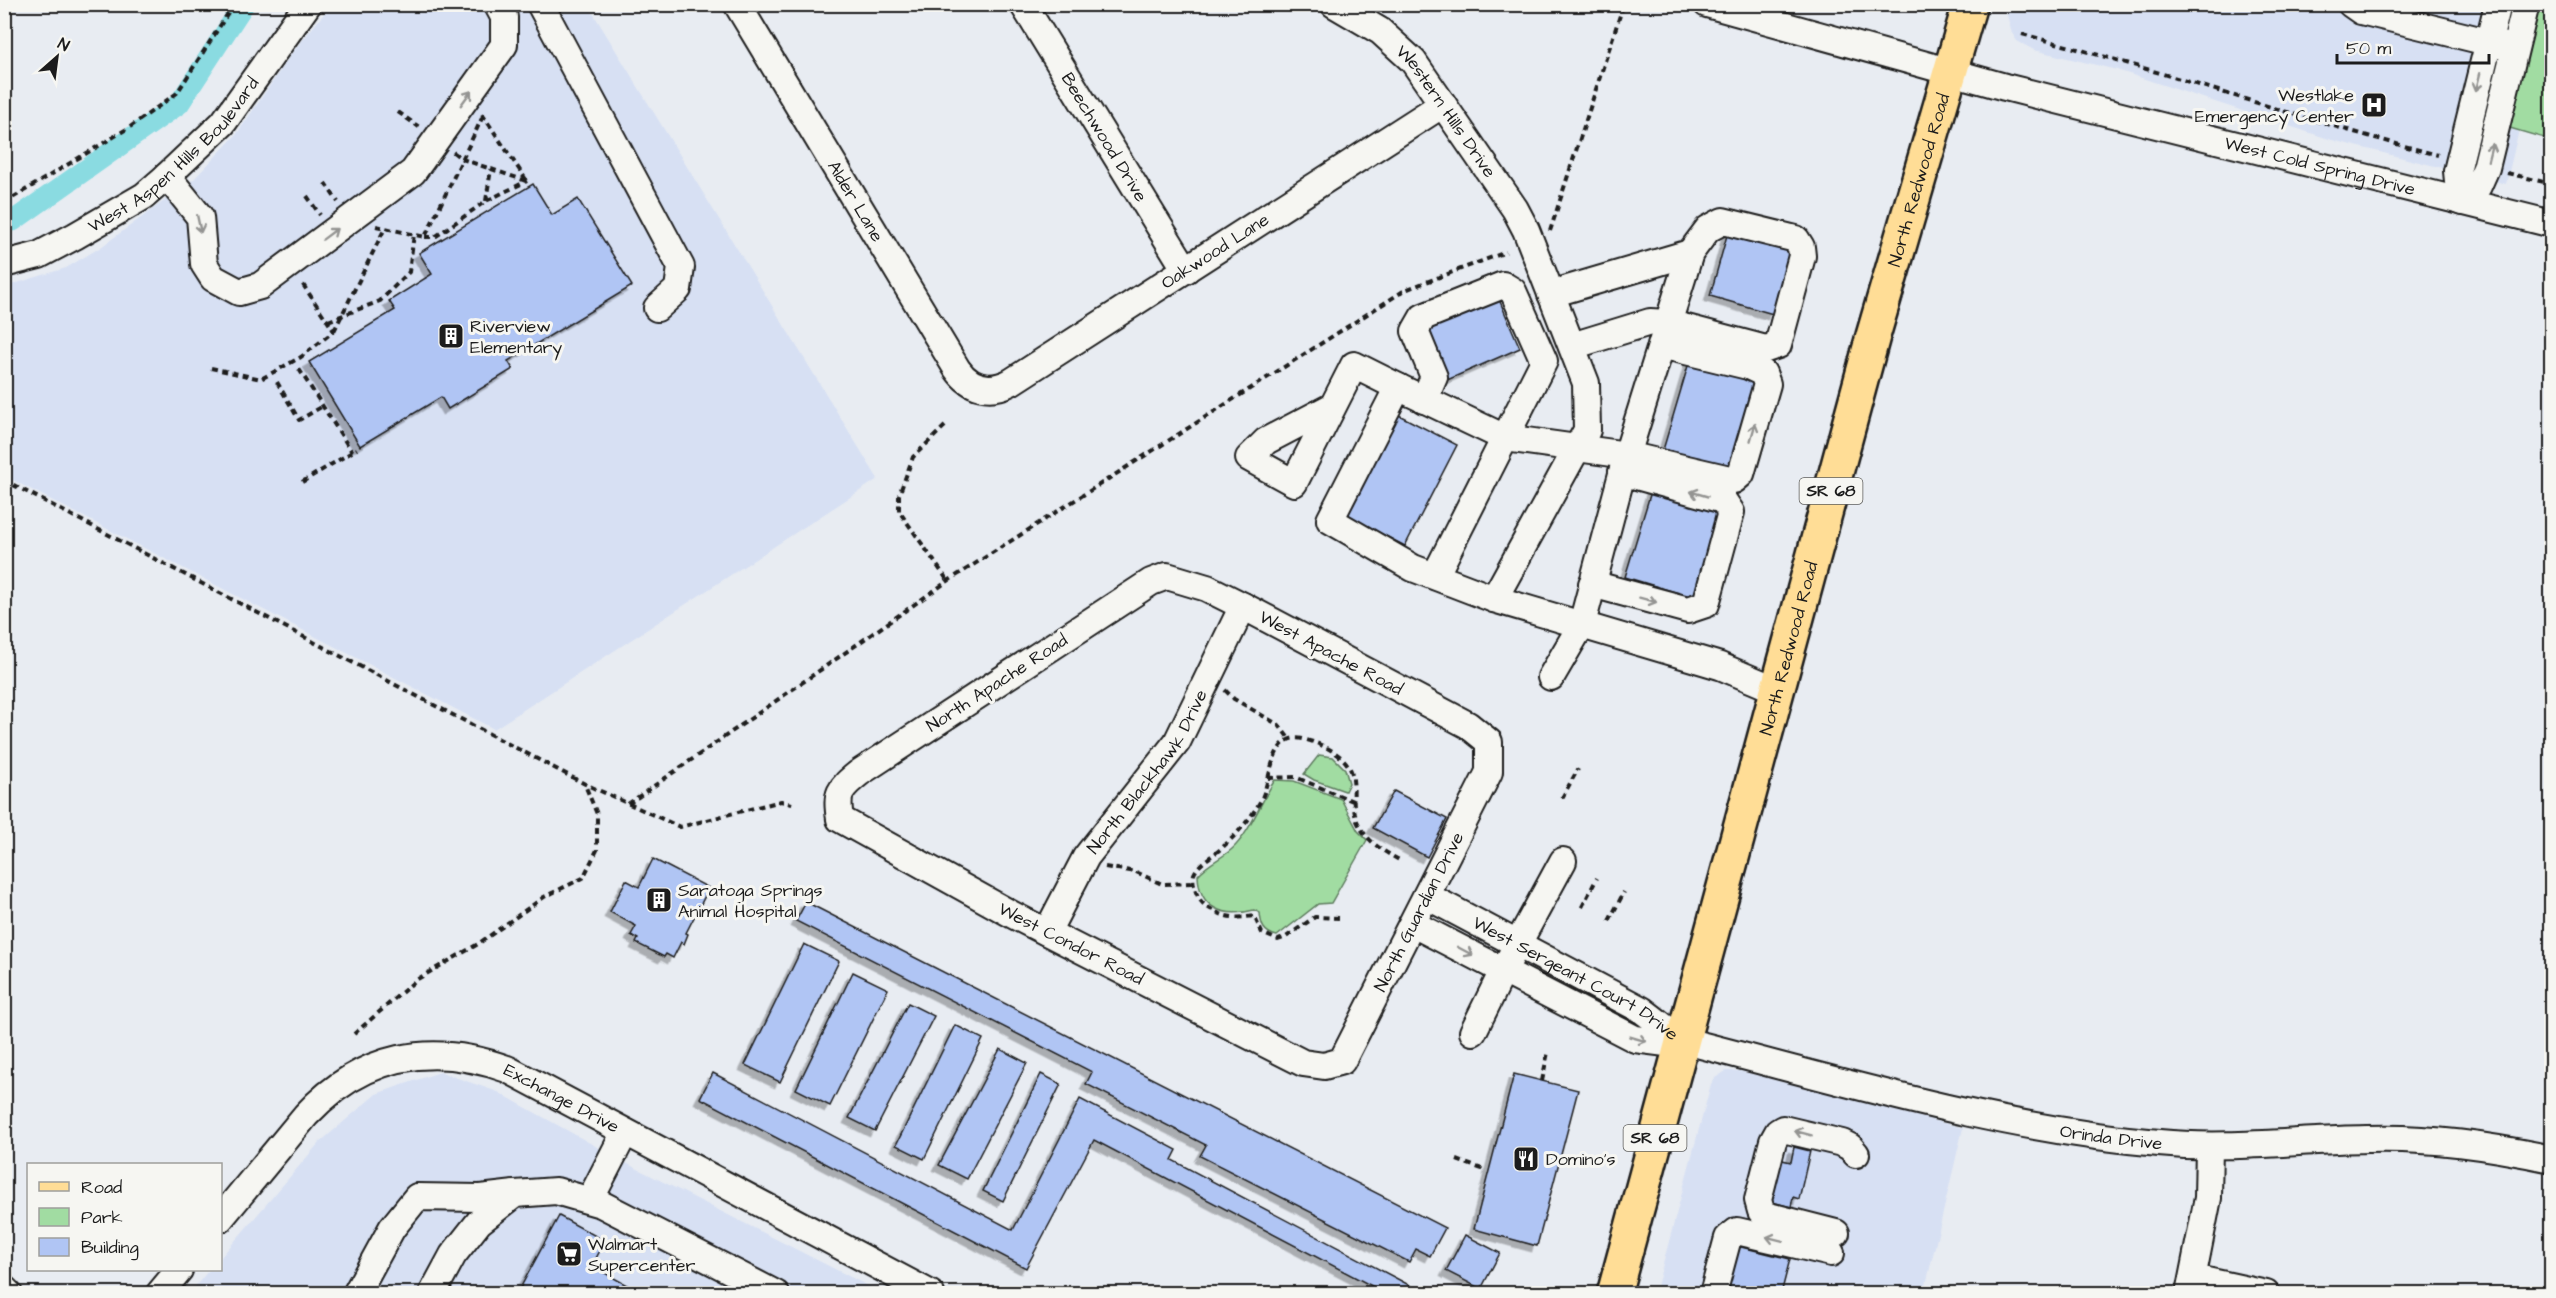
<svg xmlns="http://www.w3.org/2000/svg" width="2556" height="1298" viewBox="0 0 2556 1298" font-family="'Architects Daughter',sans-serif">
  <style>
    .built { fill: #d7e0f3 }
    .green { fill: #a1dca2; stroke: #5e7c5f; stroke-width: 1.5 }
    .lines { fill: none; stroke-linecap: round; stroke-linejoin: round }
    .canal { stroke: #8adbe1; stroke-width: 21 }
    .building { fill: #b0c5f4; stroke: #1c1c1c; stroke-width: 1.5; filter: url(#shadow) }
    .minor-casing { stroke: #1c1c1c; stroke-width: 30 }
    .major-casing { stroke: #1c1c1c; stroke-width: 38 }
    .path { stroke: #1c1c1c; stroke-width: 4; stroke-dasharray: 6 4.5; stroke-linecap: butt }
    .minor { stroke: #f6f6f2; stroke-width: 26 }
    .major { stroke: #ffdd96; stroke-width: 33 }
    .oneway { stroke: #949492 }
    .labels { text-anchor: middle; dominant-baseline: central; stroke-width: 6; stroke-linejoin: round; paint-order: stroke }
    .shield { fill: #f6f6f2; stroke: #5d5d5c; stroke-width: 1.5 }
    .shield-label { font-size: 16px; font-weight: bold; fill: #1c1c1c }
    .poi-label { font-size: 18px; fill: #1c1c1c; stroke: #f6f6f2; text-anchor: start }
    .street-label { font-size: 18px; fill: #1c1c1c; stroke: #f6f6f2 }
  </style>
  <defs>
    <filter id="shadow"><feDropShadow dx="-5.5" dy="5.5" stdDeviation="0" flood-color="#0004"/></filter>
  </defs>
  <rect width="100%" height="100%" fill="#e8ecf2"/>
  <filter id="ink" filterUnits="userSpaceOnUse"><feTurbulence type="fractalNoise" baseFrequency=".0167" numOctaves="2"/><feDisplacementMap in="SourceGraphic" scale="12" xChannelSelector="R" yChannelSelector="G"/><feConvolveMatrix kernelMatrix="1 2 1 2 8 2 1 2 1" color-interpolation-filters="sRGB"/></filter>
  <g filter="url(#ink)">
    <!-- built -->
    <g class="built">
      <path d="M2009,4L2549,5L2506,184L2332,140L2117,70L2034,50L2017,41L2012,33L2007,15Z"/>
      <path d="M331,5H588L878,479L494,729L5,476L4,287L66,268L101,247L194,179L236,135L292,53Z"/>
      <path d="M1726,1071H1740L1963,1128L1924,1293L1655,1294L1711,1084L1715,1078Z"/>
      <path d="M440,1072L498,1092L626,1163L882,1293L189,1294L209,1270H220L221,1257L319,1143L376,1094Z"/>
    </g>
    <!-- green -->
    <g class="green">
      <path d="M2532,5H2551V140L2503,126Z"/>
      <path d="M1319,755L1333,757L1345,769L1349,783L1345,791L1314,780L1304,774Z"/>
      <path d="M1275,780L1294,781L1341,799L1358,831L1367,840L1331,903L1318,904L1277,936C1264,933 1261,926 1260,913L1254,910C1224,918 1199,909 1198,875C1208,863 1221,859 1232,849C1250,833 1262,799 1275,780Z"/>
    </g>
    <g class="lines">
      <!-- canal -->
      <path class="canal" d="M13,221L179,104L244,4"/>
    </g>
    <!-- building -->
    <g class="building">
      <path d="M533,184L552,215L578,199L632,286L508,361L513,369L448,409L441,397L360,446L309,362L395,310L389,301L432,274L419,253Z"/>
      <path d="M1729,228L1791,245L1773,314L1710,296Z"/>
      <path d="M1498,297L1520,348L1445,381L1422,329Z"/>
      <path d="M1690,359L1757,378L1730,470L1663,450Z"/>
      <path d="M1391,411L1457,445L1405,546L1339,512Z"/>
      <path d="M1653,485L1722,506L1695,598L1625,577Z"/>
      <path d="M1394,791L1447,819L1427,857L1373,828Z"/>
      <path d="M653,859L709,888L686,933L688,934L684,944L681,942L673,958L666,954L664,957L636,943L638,939L631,935L636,926L610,912L626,880L639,887Z"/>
      <path d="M806,902L1445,1228L1430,1256L1416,1249L1409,1262L1200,1156L1206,1145L1086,1084L1092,1072L796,921Z"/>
      <path d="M804,944L839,961L780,1082L745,1065Z"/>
      <path d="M853,972L888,989L830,1106L796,1089Z"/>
      <path d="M908,1003L934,1016L875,1131L849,1118Z"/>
      <path d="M955,1025L983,1039L924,1159L896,1145Z"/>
      <path d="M1000,1049L1027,1063L967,1179L939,1165Z"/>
      <path d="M713,1073L1013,1230L1080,1099L1177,1150L1172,1160L1426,1294H1387L1094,1140L1026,1268L700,1098Z"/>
      <path d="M1041,1074L1061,1084L1003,1201L983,1191Z"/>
      <path d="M1514,1074L1578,1090L1537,1246L1474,1229Z"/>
      <path d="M1794,1147L1810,1151L1799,1199L1793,1197L1791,1207L1772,1202L1774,1193L1769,1192L1778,1159L1791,1162Z"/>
      <path d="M559,1216L605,1241L592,1266L643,1294H517Z"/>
      <path d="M1465,1235L1500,1253L1481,1289L1446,1271Z"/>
      <path d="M1737,1246L1790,1259L1781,1294H1725Z"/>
    </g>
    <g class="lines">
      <!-- minor casing -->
      <g class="minor-casing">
        <g id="minor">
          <path d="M540,4L681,267L678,289L657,308"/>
          <path id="s1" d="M737,4L957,369C970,388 990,393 1011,382L1443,104"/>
          <path id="s2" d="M1023,4L1186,270"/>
          <path id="s3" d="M1334,4L1380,31L1413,61L1515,209L1526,230L1586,383L1587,430L1494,599L1720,666L1777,690"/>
          <path id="s4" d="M1707,4L2005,87L2552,224"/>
          <path d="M2351,4L2361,11L2504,46"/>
          <path d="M2498,4L2457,171L2459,192L2463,202L2478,186L2486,168L2526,4"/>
          <path d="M167,176L200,217L204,264L213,278L239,292L260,286L413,172L504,45V17L497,4"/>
          <path id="s5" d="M4,264L39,255L75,236L144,196L167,176L223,123L308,4"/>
          <path d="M1551,294L1690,253"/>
          <path d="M1572,346L1650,322L1668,323L1766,349L1778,345L1802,256L1801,247L1796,239L1723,221L1708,229L1690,253L1627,455L1734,480L1741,474L1767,384L1763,373L1748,366L1661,345"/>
          <path d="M1424,400L1434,377L1415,331L1423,317L1503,285L1513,291L1544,361L1435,576"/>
          <path d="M1333,406L1266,441L1249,458L1294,483L1354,365L1398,387"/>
          <path d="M1167,576L1207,588L1243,606L1468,725L1489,742V772L1342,1061L1324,1066L1303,1063L1013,915L840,819C836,793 839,789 859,773L1151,582Z"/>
          <path d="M1592,584L1688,610L1706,604L1731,512L1723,500L1622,472"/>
          <path d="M1494,599L1413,568L1330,520L1398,387L1505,438L1627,455L1582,624L1551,677"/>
          <path id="s6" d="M1427,896L1642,1010L1681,1040"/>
          <path id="s7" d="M1413,924L1635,1039L1666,1043L1681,1040C1839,1080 1997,1129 2159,1143C2229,1150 2297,1140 2367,1139C2430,1137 2490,1146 2552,1159"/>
          <path id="s8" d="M1047,932L1086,857L1177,742L1243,606"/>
          <path d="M1473,1032L1503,971L1563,861"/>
          <path d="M590,1200L625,1132"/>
          <path id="s9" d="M220,1219L306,1115C362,1055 430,1041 507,1069L931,1294"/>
          <path d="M1836,1233L1765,1215L1761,1211L1758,1200L1773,1141L1778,1132L1783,1129L1842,1143L1850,1147L1856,1154"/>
          <path d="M2193,1278L2266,1294"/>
          <path d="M4,1289L9,1294"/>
          <path d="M159,1294L179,1270"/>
          <path d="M356,1294L392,1228L417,1197L480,1198L515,1194"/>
          <path d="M432,1294L453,1255L479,1222L515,1194L556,1191L601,1204L776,1294"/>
          <path d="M1713,1294L1728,1238L1737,1231L1831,1253"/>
          <path d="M2189,1294L2208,1198L2209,1146"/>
        </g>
      </g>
      <!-- major casing -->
      <g class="major-casing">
        <g id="major">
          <path id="s10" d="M1614,1294L1873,336L1970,4"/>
        </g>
      </g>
      <!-- path -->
      <g class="path">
        <path d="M2022,34C2162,70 2298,119 2438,155"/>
        <path d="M398,112L419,127"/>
        <path d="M482,114L527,181"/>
        <path d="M453,152L462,159L526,181"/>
        <path d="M2507,173L2552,184"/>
        <path d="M325,183L338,202"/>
        <path d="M307,196L320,215"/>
        <path d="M486,201L491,169"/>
        <path d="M4,203L130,127L177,93L234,4"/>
        <path d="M376,226L425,237L483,116"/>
        <path d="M1550,231L1622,9"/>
        <path d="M425,237H435L486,201L527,181"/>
        <path d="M328,321L380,301L409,272L414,234"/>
        <path d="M334,331L385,228"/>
        <path d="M211,368L261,379L301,357L334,331L302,283"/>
        <path d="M299,369L352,452"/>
        <path d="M277,382L299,420L323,406"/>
        <path d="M945,426L913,457L899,495V511L948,581"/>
        <path d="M4,480L585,784L680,827L781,801L792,804"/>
        <path d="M302,482L357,449"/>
        <path d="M1225,690L1234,699L1279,725L1290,740"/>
        <path d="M1268,778L1295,777L1353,801"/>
        <path d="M1562,798L1578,769"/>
        <path d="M628,804L948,581L1405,290L1506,252"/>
        <path d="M1105,867L1136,872L1162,884L1194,883"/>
        <path d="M1582,907L1597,878"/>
        <path d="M1339,918L1315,917L1286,937L1278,940L1262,933L1254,916C1233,919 1224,918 1206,906C1198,901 1191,884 1194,874C1199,862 1215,855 1224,846C1238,833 1252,817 1261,800C1271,781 1271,731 1303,739C1323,744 1352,757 1353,780C1355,795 1351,811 1359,825C1368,842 1383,851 1399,860"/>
        <path d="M1609,921L1624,892"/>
        <path d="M354,1034L416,980L478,944L544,897L583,878L597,850V814L585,785"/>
        <path d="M1542,1081L1548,1052"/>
        <path d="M1457,1160L1485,1170"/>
      </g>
      <!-- minor -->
      <use href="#minor" class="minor"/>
      <!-- major -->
      <use href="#major" class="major"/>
    </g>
    <!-- one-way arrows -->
    <defs><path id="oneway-shaft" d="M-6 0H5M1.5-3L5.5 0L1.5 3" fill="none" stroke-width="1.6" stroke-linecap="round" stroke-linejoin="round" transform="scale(1.5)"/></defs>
    <g class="oneway">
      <use href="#oneway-shaft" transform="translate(2478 82) rotate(104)"/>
      <use href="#oneway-shaft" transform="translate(466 98) rotate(-54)"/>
      <use href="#oneway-shaft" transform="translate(2490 152) rotate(-76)"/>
      <use href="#oneway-shaft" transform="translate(199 224) rotate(78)"/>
      <use href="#oneway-shaft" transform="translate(330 234) rotate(-37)"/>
      <use href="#oneway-shaft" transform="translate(1753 432) rotate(-74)"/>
      <use href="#oneway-shaft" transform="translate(1699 494) rotate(-164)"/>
      <use href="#oneway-shaft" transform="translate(1648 600) rotate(15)"/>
      <use href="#oneway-shaft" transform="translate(1465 951) rotate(28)"/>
      <use href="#oneway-shaft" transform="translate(1638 1039) rotate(16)"/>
      <use href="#oneway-shaft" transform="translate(1803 1133) rotate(-165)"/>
      <use href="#oneway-shaft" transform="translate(1775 1239) rotate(-166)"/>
    </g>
  </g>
  <!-- icons -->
  <defs>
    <g id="hospital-square" transform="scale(1.35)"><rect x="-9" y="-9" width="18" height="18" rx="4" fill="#1c1c1c" stroke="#f6f6f2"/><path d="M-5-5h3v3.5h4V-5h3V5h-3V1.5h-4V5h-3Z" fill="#fff"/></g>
    <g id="building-square" transform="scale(1.35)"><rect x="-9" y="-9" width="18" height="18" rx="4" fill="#1c1c1c" stroke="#f6f6f2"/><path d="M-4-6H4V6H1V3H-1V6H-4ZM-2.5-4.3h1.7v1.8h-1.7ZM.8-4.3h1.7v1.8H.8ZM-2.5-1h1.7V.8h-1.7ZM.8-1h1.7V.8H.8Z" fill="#fff"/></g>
    <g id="restaurant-square" transform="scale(1.35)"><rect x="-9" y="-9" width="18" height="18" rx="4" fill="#1c1c1c" stroke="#f6f6f2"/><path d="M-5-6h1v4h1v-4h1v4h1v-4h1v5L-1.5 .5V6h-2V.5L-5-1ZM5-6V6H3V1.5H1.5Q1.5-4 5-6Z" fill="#fff"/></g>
    <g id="supermarket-square" transform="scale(1.35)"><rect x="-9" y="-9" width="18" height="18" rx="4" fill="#1c1c1c" stroke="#f6f6f2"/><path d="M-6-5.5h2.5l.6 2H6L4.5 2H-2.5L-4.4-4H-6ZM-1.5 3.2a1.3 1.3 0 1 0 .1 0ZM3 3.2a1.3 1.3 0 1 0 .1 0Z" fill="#fff"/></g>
  </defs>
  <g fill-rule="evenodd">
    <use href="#hospital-square" x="2374" y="105"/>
    <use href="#building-square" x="451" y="336"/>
    <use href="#building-square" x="659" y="900"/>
    <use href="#restaurant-square" x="1526" y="1159"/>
    <use href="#supermarket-square" x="569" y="1254"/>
  </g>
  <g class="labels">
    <!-- shield labels -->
    <g class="shield">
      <rect x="1799.5" y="478" width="63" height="26" rx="4.5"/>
      <rect x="1623.5" y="1125" width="63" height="26" rx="4.5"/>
    </g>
    <g class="shield-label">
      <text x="1831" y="491">SR 68</text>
      <text x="1655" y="1138">SR 68</text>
    </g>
    <!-- poi labels -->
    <g class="poi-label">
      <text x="2354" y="95" text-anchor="end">Westlake<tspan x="2354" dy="21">Emergency Center</tspan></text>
      <text x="470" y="326">Riverview<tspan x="470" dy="21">Elementary</tspan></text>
      <text x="678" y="890">Saratoga Springs<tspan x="678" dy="21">Animal Hospital</tspan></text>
      <text x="1546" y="1159">Domino's</text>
      <text x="588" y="1244">Walmart<tspan x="588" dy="21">Supercenter</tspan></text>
    </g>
    <!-- street labels -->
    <g class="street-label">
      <text stroke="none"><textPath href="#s3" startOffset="158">Western Hills Drive</textPath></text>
      <text stroke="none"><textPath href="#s2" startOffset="156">Beechwood Drive</textPath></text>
      <text stroke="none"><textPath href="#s5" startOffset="206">West Aspen Hills Boulevard</textPath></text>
      <text stroke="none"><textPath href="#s4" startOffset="634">West Cold Spring Drive</textPath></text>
      <text stroke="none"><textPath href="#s10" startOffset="1155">North Redwood Road</textPath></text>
      <text stroke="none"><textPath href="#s1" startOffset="230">Alder Lane</textPath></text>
      <text stroke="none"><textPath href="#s1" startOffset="730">Oakwood Lane</textPath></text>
      <text stroke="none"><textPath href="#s10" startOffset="669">North Redwood Road</textPath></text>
      <text transform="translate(1331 653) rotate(28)">West Apache Road</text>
      <text transform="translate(997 683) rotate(-33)">North Apache Road</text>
      <text stroke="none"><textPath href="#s8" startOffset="190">North Blackhawk Drive</textPath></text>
      <text transform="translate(1419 912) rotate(-63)">North Guardian Drive</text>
      <text transform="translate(1071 944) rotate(27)">West Condor Road</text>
      <text stroke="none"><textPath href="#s6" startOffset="170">West Sergeant Court Drive</textPath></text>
      <text stroke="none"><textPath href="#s9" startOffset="417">Exchange Drive</textPath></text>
      <text stroke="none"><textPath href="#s7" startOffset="738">Orinda Drive</textPath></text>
    </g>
  </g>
  <!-- margin -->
  <rect width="2556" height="1298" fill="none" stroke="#f6f6f2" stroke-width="24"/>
  <rect x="12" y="12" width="2532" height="1274" fill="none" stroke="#1c1c1c" stroke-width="2" filter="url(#ink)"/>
  <!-- legend -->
  <rect x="27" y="1163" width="195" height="108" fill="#f6f6f2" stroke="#9f9f9c" stroke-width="1.5"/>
  <rect x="39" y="1182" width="30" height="9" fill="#ffdd96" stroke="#9f9f9c" stroke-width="1.5"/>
  <text x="81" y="1193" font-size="18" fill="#1c1c1c">Road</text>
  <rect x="39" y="1208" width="30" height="18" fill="#a1dca2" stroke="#9f9f9c" stroke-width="1.5"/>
  <text x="81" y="1223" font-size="18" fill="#1c1c1c">Park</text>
  <rect x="39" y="1238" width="30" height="18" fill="#b0c5f4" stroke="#9f9f9c" stroke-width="1.5"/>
  <text x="81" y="1253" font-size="18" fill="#1c1c1c">Building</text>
  <!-- north arrow -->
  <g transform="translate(57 57) rotate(28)" stroke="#f6f6f2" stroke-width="4.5" paint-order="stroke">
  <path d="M0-4.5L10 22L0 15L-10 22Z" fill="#1c1c1c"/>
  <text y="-9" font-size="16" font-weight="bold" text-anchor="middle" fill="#1c1c1c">N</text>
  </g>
  <!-- scale -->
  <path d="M2337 54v9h152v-9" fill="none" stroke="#1c1c1c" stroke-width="3"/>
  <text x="2346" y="54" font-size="18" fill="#1c1c1c" stroke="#f6f6f2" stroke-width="4.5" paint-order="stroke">50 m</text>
</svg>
